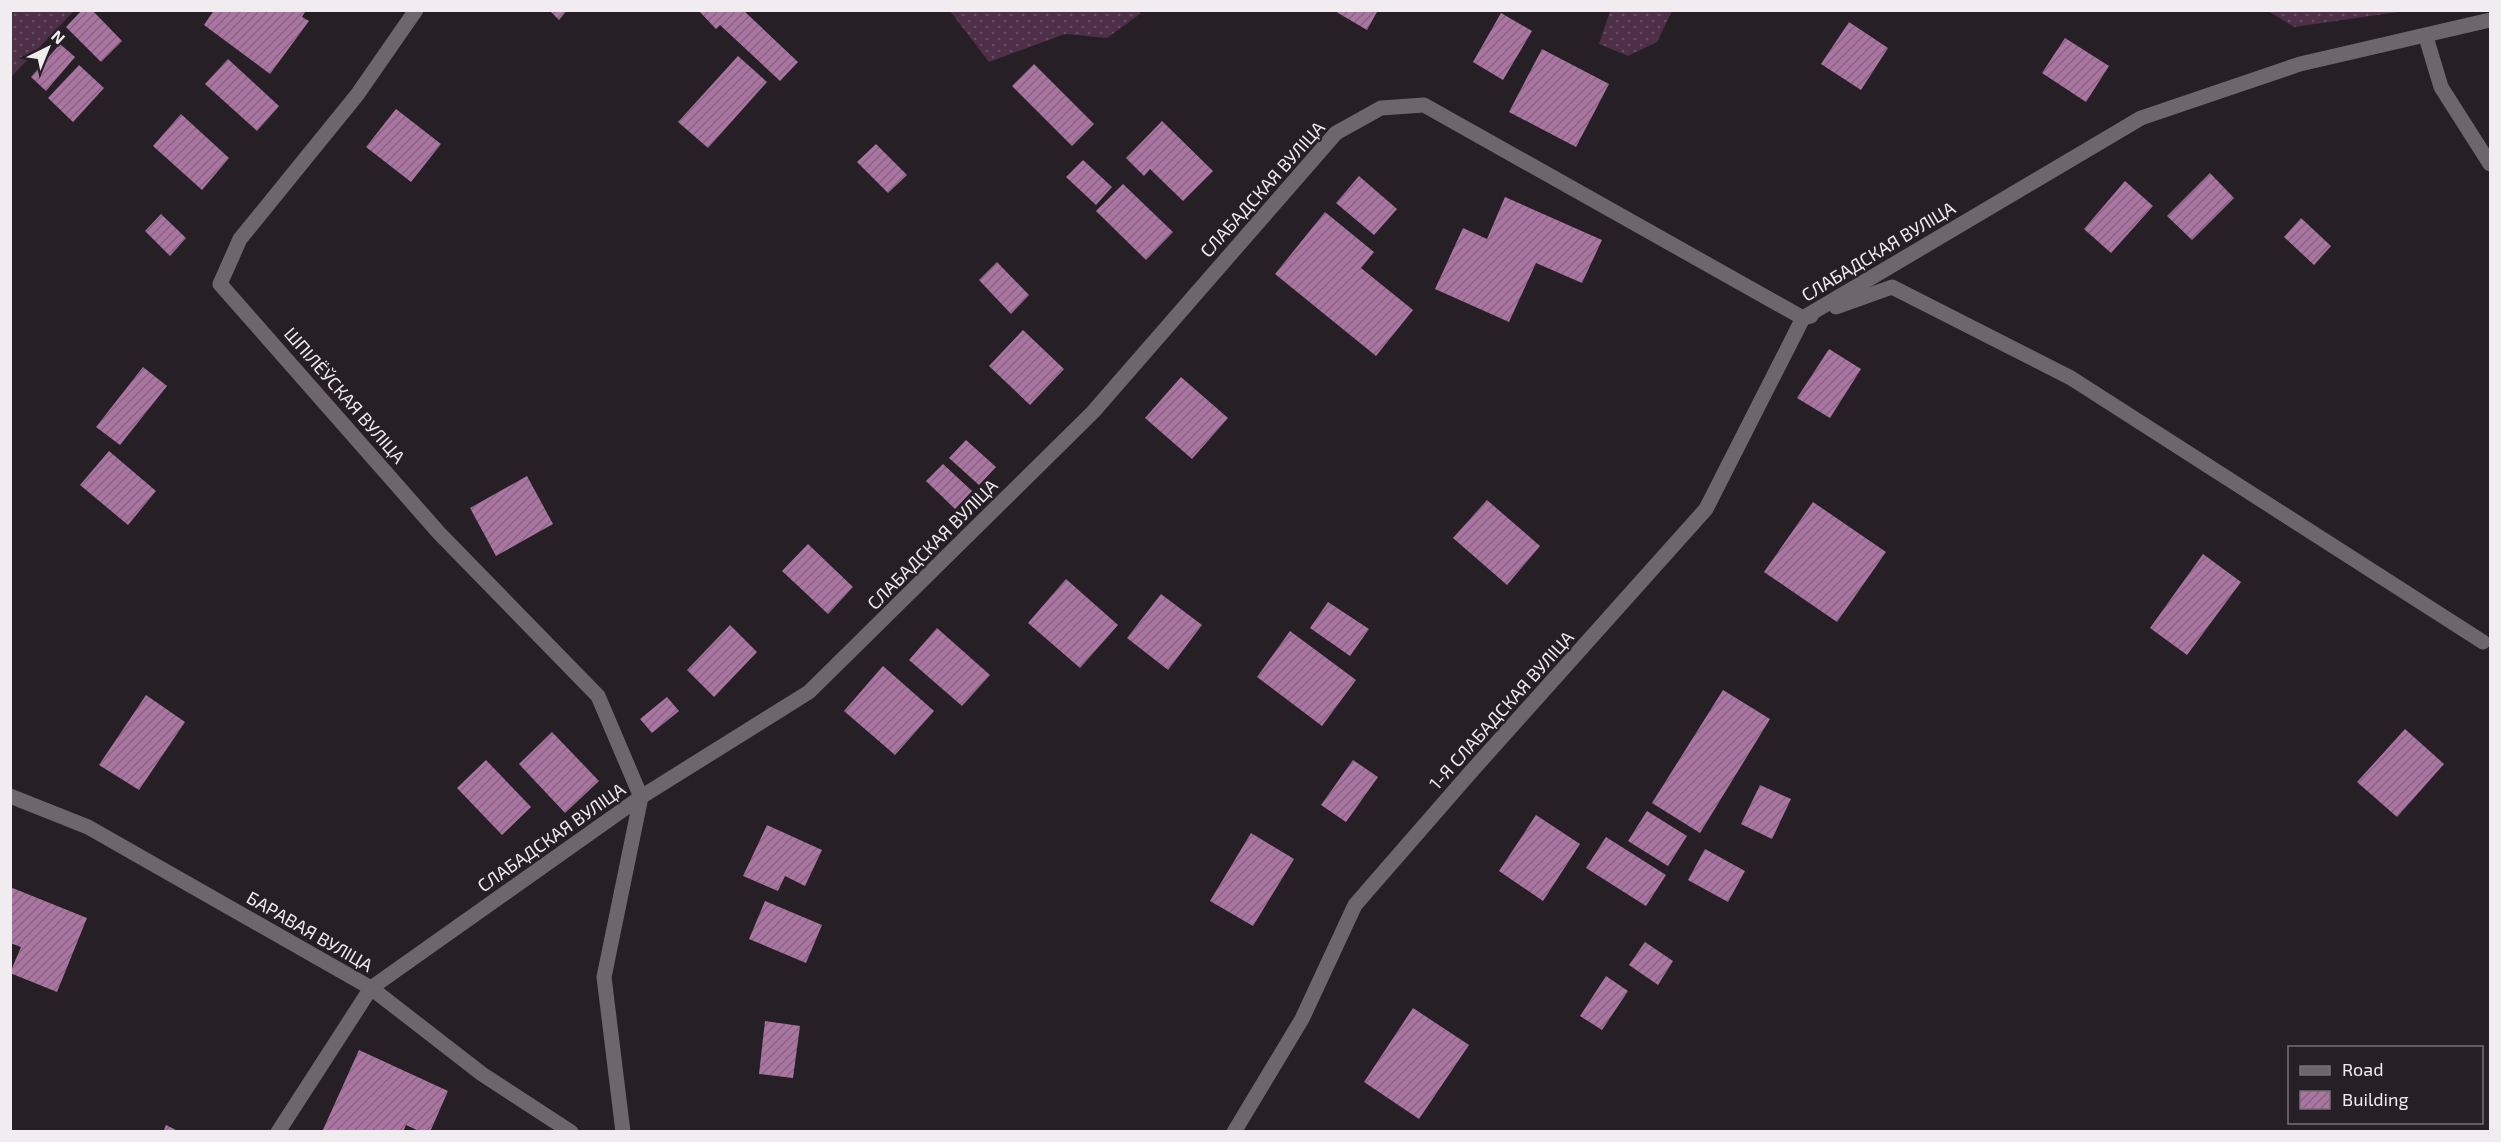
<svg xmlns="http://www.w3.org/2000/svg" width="2501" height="1142" viewBox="0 0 2501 1142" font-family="'Exo 2',sans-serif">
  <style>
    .grass { fill: url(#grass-dots) }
    .building { fill: url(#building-hatch) }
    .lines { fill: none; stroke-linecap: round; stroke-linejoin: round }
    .minor { stroke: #6e666d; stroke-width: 15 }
    .labels { text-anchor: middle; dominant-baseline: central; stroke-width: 4.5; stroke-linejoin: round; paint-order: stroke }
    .street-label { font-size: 18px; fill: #f0ecef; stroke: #261f25 }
  </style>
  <defs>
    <pattern id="grass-dots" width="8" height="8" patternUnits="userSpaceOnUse" patternTransform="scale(1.5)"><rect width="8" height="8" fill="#4d2f48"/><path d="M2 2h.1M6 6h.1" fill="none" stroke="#674d63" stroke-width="1.8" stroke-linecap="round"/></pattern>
    <pattern id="building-hatch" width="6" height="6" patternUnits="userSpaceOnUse" patternTransform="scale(1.5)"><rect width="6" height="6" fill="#aa75a1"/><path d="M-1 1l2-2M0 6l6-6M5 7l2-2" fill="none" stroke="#886582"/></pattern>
  </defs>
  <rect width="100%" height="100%" fill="#261f25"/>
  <!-- grass -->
  <g class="grass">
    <path d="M11,10L74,11L11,77L10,11Z"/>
    <path d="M950,11H1140V14L1107,38L1065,34L989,62Z"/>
    <path d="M1610,11V10L1672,11L1657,42L1628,56L1599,44Z"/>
    <path d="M2268,11H2405L2294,27Z"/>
  </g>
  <!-- building -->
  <g class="building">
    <path d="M82,10H92L122,41L101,62L66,27Z"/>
    <path d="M214,10H306L302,17L309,21L270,74L204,25Z"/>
    <path d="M549,10H567L559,20Z"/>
    <path d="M698,10H743L798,62L780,81L720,25L716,29Z"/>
    <path d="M1333,10H1378L1367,30Z"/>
    <path d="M1501,13L1532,31L1503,80L1473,62Z"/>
    <path d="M1849,22L1888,48L1861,90L1821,64Z"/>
    <path d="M2065,38L2109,66L2086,102L2042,73Z"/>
    <path d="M60,44L75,57L46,91L31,77Z"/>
    <path d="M1542,49L1609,84L1576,147L1509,112Z"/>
    <path d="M738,56L767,82L708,148L678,122Z"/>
    <path d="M228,59L279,106L257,131L205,84Z"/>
    <path d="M1034,64L1094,124L1072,146L1012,86Z"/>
    <path d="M79,65L104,88L73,122L48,98Z"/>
    <path d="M396,109L441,144L411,182L366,147Z"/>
    <path d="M181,114L229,158L202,190L153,146Z"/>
    <path d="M1162,121L1213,171L1183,201L1150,169L1144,176L1126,158Z"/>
    <path d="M876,144L907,175L888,193L857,162Z"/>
    <path d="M1083,160L1112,187L1096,205L1066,177Z"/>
    <path d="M2210,173L2234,198L2192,240L2167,216Z"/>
    <path d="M1359,176L1397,209L1374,235L1336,203Z"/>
    <path d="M2125,181L2153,206L2111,253L2084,229Z"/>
    <path d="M1123,184L1173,232L1146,260L1096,211Z"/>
    <path d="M1505,197L1602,240L1582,283L1536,263L1509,322L1435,289L1463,228L1487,239Z"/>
    <path d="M1325,212L1374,252L1361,268L1413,310L1376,356L1275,274Z"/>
    <path d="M161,214L186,238L170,256L145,231Z"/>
    <path d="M2301,218L2331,246L2314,265L2284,237Z"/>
    <path d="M997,262L1029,295L1011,314L979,280Z"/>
    <path d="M1023,330L1064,369L1030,405L989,366Z"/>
    <path d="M1829,349L1861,369L1830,418L1797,398Z"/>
    <path d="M143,367L167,386L120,445L96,427Z"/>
    <path d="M1181,377L1228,418L1192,459L1145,418Z"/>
    <path d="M966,440L996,467L979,485L949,458Z"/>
    <path d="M109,451L156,491L128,525L80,485Z"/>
    <path d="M943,464L972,491L955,509L926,481Z"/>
    <path d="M527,476L553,524L496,556L470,508Z"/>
    <path d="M1487,500L1540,546L1507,585L1453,538Z"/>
    <path d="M1813,502L1886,552L1837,622L1764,572Z"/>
    <path d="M808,544L853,587L828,614L782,571Z"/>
    <path d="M2203,554L2241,582L2187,655L2150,628Z"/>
    <path d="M1066,579L1118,625L1080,668L1028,623Z"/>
    <path d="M1161,594L1202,625L1168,670L1127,638Z"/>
    <path d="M1328,602L1369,629L1350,656L1310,628Z"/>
    <path d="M730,625L757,652L714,697L687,670Z"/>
    <path d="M937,628L990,675L962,706L909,660Z"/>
    <path d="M1290,631L1356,680L1322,726L1257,677Z"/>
    <path d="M883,666L934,711L895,755L844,711Z"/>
    <path d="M1723,690L1770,719L1700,833L1652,803Z"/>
    <path d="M146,695L185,722L139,790L99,765Z"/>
    <path d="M667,697L679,711L652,733L640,719Z"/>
    <path d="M2405,729L2444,764L2397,817L2357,782Z"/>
    <path d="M552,732L599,781L565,813L519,764Z"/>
    <path d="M486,760L531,807L502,835L457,788Z"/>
    <path d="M1353,760L1378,777L1346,822L1321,805Z"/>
    <path d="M1760,785L1791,799L1772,839L1741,824Z"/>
    <path d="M1647,811L1687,836L1668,866L1628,841Z"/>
    <path d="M1536,815L1580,844L1543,901L1499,871Z"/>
    <path d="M767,825L822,850L805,886L785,876L778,891L743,876Z"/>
    <path d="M1251,833L1294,859L1253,926L1210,901Z"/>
    <path d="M1606,837L1666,875L1646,906L1586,868Z"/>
    <path d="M1705,849L1745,871L1728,902L1688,880Z"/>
    <path d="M10,887L87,918L57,992L10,973L21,947L10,943Z"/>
    <path d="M765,901L822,925L806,963L749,939Z"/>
    <path d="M1645,942L1673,961L1658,985L1629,965Z"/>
    <path d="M1606,976L1628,991L1602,1030L1580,1016Z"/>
    <path d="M1413,1008L1469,1045L1419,1119L1364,1082Z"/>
    <path d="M765,1021L800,1026L793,1078L759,1074Z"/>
    <path d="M359,1050L448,1091L430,1132H421L406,1125L403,1132H322Z"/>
    <path d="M166,1125L180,1132H163Z"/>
  </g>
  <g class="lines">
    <!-- minor -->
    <g class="minor">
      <path d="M416,10L357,95L240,239L220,284L439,533L598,696L641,797L604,977L623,1132"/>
      <path d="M2426,37L2441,87L2490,164"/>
      <path d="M1836,307L1892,287L2071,378L2483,642"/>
      <path d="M10,796L88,827L371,988L482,1074L571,1132"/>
      <path d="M278,1132L371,988L641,797L809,692L1093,412L1336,133L1381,108L1424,105L1803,318L2141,118L2300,64L2490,20"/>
      <path d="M1234,1132L1302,1019L1355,905L1469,774L1706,509L1803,318L1811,316"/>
    </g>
  </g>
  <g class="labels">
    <!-- street labels -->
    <g class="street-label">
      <text transform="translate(1262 189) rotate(-48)">СЛАБАДСКАЯ ВУЛІЦА</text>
      <text transform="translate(1878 251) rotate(-31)">СЛАБАДСКАЯ ВУЛІЦА</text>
      <text transform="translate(345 395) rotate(49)">ШПІЛЁЎСКАЯ ВУЛІЦА</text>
      <text transform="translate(932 544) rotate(-45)">СЛАБАДСКАЯ ВУЛІЦА</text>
      <text transform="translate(1501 710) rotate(-48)">1-Я СЛАБАДСКАЯ ВУЛІЦА</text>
      <text transform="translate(551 837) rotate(-35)">СЛАБАДСКАЯ ВУЛІЦА</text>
      <text transform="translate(310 931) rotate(30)">БАРАВАЯ ВУЛІЦА</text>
    </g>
  </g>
  <!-- border -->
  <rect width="2501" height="1142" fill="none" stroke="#f0ecef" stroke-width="24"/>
  <!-- legend -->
  <rect x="2288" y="1046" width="195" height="78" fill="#261f25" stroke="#777176" stroke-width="1.5"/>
  <rect x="2300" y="1066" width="30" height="9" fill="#6e666d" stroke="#777176" stroke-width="1.5"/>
  <text x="2342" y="1076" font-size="18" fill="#f0ecef">Road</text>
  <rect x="2300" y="1091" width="30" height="18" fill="url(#building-hatch)" stroke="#777176" stroke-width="1.5"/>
  <text x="2342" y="1106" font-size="18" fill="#f0ecef">Building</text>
  <!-- north arrow -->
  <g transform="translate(48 48) rotate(43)" stroke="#261f25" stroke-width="4.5" paint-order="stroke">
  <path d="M0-4.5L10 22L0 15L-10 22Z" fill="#f0ecef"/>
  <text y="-9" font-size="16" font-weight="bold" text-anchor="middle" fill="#f0ecef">N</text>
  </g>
</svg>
